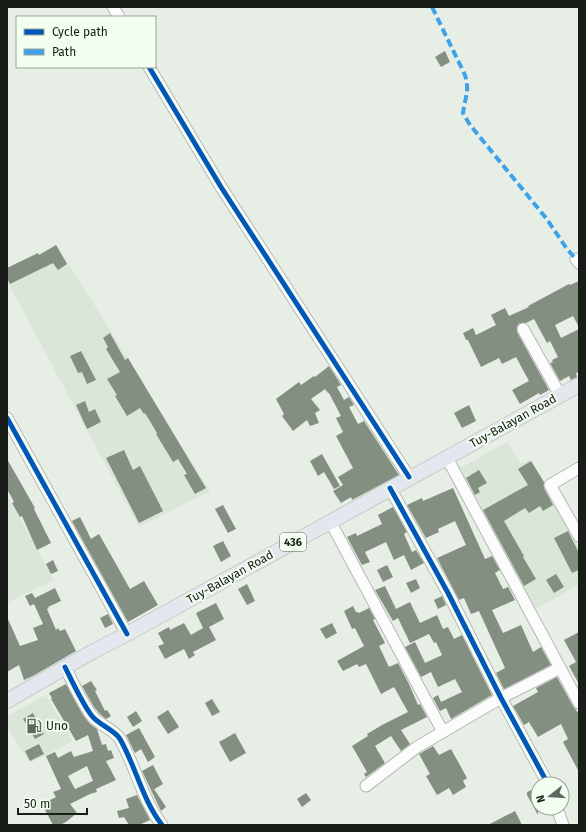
<svg xmlns="http://www.w3.org/2000/svg" width="586" height="832" viewBox="0 0 586 832" font-family="'Fira Sans',sans-serif">
  <style>
    .built { fill: #dae7d8 }
    .building { fill: #838f81; fill-rule: evenodd }
    .lines { fill: none; stroke-linecap: round; stroke-linejoin: round }
    .minor-casing { stroke: #b5bab4; stroke-width: 13 }
    .major-casing { stroke: #c8cbc8; stroke-width: 16 }
    .minor { stroke: #fbfcfb; stroke-width: 11 }
    .major { stroke: #e4e8ee; stroke-width: 14 }
    .quiet { stroke: #3da2ea; stroke-width: 4; stroke-dasharray: 8 4; stroke-linecap: butt }
    .cycleway-casing { stroke: #f2fef0; stroke-width: 8 }
    .cycleway { stroke: #0057b8; stroke-width: 5 }
    .labels { text-anchor: middle; dominant-baseline: central; stroke-width: 4; stroke-linejoin: round; paint-order: stroke }
    .shield { fill: #f2fef0; stroke: #596059; stroke-width: 1 }
    .shield-label { font-size: 11px; font-weight: bold; fill: #181d18 }
    .street-label { font-size: 12px; fill: #181d18; stroke: #f2fef0 }
    .poi-label { font-size: 12px; fill: #181d18; stroke: #f2fef0; text-anchor: start }
  </style>
  <rect width="100%" height="100%" fill="#e7eee6"/>
  <!-- built -->
  <g class="built">
    <path d="M57,245L210,491L139,527L7,281V269Z"/>
    <path d="M507,442L521,464L530,459L579,548V585L536,609L455,471Z"/>
    <path d="M7,494L54,580L7,603Z"/>
    <path d="M46,695L73,741L30,763L7,727V716Z"/>
  </g>
  <!-- building -->
  <g class="building">
    <path d="M445,51L450,62L441,67L435,57Z"/>
    <path d="M56,245L67,264L58,270L53,263L10,284L7,278V268L38,253L39,255Z"/>
    <path d="M579,281V327L573,316L555,325L561,338L579,329V372L576,373L577,377L571,380L569,376L560,381L550,363L553,362L552,360L558,357L550,341L547,343L534,319L526,323H520L517,326V332L549,390L540,395L539,393L520,404L512,390L529,381L516,357L502,364L499,358L481,367L468,340H466L463,333L473,328L476,335L496,325L491,315L505,308L509,316L529,307L528,306L569,284L570,285Z"/>
    <path d="M110,333L125,360L128,358L206,488L195,494L184,475L187,474L178,459L173,462L156,434L157,433L145,413L144,414L140,408L127,416L115,396L117,395L107,379L120,372L106,349L108,347L103,338Z"/>
    <path d="M81,351L96,380L87,384L82,372L78,373L70,356Z"/>
    <path d="M329,366L341,385L337,387L344,400L349,397L354,405L349,407L358,424L364,421L399,475L352,500L351,497L341,503L333,491L343,485L338,477L353,468L336,436L343,432L336,418L341,416L329,393H328L325,389L311,399L320,410L315,413L319,423L310,426L307,420L293,431L282,416L284,414L276,399L299,382L301,385L314,376L315,377Z"/>
    <path d="M85,401L89,412L95,409L101,422L87,429L76,405Z"/>
    <path d="M469,405L476,421L462,428L454,413Z"/>
    <path d="M124,450L133,470L140,466L163,511L139,523L106,458Z"/>
    <path d="M322,454L340,486L334,489L324,472L318,476L310,461Z"/>
    <path d="M7,459L35,508L34,509L51,543L37,550L22,516L20,517L12,503L14,502L7,489Z"/>
    <path d="M531,461L544,482V488L553,505L543,511L540,506L529,513L525,508L504,521L524,556L523,557L536,579L524,586L483,510L528,485L518,469Z"/>
    <path d="M479,470L487,483L478,488L480,492L475,495L466,478Z"/>
    <path d="M453,488L485,559L492,556L500,570L495,573L503,589L508,587L515,600L492,610L503,633L521,625L533,652L541,647L551,665L504,689L496,673L505,668L479,611L471,614L464,598L459,600L437,558L466,545L455,521L438,529L439,532L426,538L407,505L422,498L423,501Z"/>
    <path d="M223,505L236,529L228,533L215,509Z"/>
    <path d="M393,507L407,532L404,534L412,552L416,550L424,563L411,570L404,555L394,560L386,542L365,552L370,562L362,565L347,537L356,533L357,536L382,524L378,515Z"/>
    <path d="M80,517L91,539L99,534L130,589L144,581L158,605L128,622L72,521Z"/>
    <path d="M568,531L579,553V570L572,573L554,538Z"/>
    <path d="M223,541L231,556L221,562L213,546Z"/>
    <path d="M53,560L58,571L51,574L46,564Z"/>
    <path d="M387,565L393,577L383,582L377,570Z"/>
    <path d="M556,574L564,587L554,593L546,580Z"/>
    <path d="M416,579L420,588L411,593L406,583Z"/>
    <path d="M247,584L255,601L247,605L238,589Z"/>
    <path d="M385,586L396,609L410,602L420,623L437,615L443,629L448,627L454,639L462,635L492,695L451,719L446,708L440,711L433,698L438,695L441,702L462,692L455,679L438,687L431,672L421,677L405,647L415,642L425,663L442,655L436,642L434,643L429,634L410,643L398,618L393,621L375,590Z"/>
    <path d="M55,588L61,601L48,607L49,608L47,609L56,630L58,628L60,631L65,629L76,651L33,676L24,680L19,665L7,672V617L20,646L38,640L33,628L43,624L34,604L30,606L25,596L32,593L35,598Z"/>
    <path d="M442,596L446,605L438,609L434,600Z"/>
    <path d="M216,603L224,619L209,627L216,640L193,652L195,655L189,659L184,649L165,659L158,646L164,644L158,633L169,627L170,630L184,623L191,635L203,628L196,613Z"/>
    <path d="M353,606L356,612H358L359,613L369,608L375,619L373,620L385,643L379,646L389,667L398,663L409,684L418,705L420,704L427,717L401,730L410,744L401,751L391,736L375,746L385,763L366,777L364,774L367,772L352,746L368,736L367,734L382,725L408,712L394,687L381,694L366,664L359,667L357,664L343,671L337,661L364,646L355,628L352,629L344,611Z"/>
    <path d="M108,614L113,624L105,628L100,618Z"/>
    <path d="M332,623L337,633L326,639L320,629Z"/>
    <path d="M579,632V684L569,666L576,662L564,640Z"/>
    <path d="M557,677L573,706L579,714V772L563,742L568,739L561,724L538,737L529,722L524,725L513,706L538,692L536,688Z"/>
    <path d="M91,681L97,690L95,691L105,711L107,710L111,716L106,719L100,714L94,707L82,686Z"/>
    <path d="M66,684L83,715L90,724L97,729L102,745L106,744L108,751L111,750L114,758L106,761L116,780L96,789L97,792L90,794L70,804L77,813L66,822L62,824V825H53L42,804L56,797L53,792L61,789L46,756L55,752L58,758L71,751L74,757L93,751L88,735L76,741L51,699L52,698L49,693ZM87,766L93,781L75,789L68,776Z"/>
    <path d="M212,699L220,712L212,716L205,703Z"/>
    <path d="M168,710L179,727L168,734L157,717Z"/>
    <path d="M136,711L142,721L133,727L127,717Z"/>
    <path d="M33,713L44,734L35,739L23,719Z"/>
    <path d="M139,728L155,757L148,762L141,749L135,753L126,735Z"/>
    <path d="M235,733L246,753L230,762L219,742Z"/>
    <path d="M39,744L44,754L30,761L25,751Z"/>
    <path d="M433,746L439,755L451,749L467,778L463,781L466,787L453,795L449,788L437,795L426,776L430,774L419,754Z"/>
    <path d="M153,765L163,784L153,790L154,789L166,807L161,811L142,771Z"/>
    <path d="M534,789L538,797V815L527,795V792Z"/>
    <path d="M306,793L311,800L302,807L297,799Z"/>
    <path d="M137,795L150,820L139,825H129L124,817L119,818L117,811L129,808L126,799Z"/>
    <path d="M515,811L522,825H488Z"/>
  </g>
  <g class="lines">
    <!-- minor casing -->
    <g class="minor-casing">
      <g id="minor">
        <path d="M113,7L119,17"/>
        <path d="M149,67L221,187L409,477"/>
        <path d="M576,259L579,263"/>
        <path d="M523,329L560,395"/>
        <path d="M7,418L127,634"/>
        <path d="M447,458L579,703"/>
        <path d="M579,468L550,485L579,536"/>
        <path d="M390,488L448,593L501,698L548,784"/>
        <path d="M330,521L443,732"/>
        <path d="M65,667C72,681 83,705 92,716C99,725 115,730 120,739C136,767 142,799 162,825"/>
        <path d="M366,786L417,747L501,698L560,668"/>
        <path d="M557,808L563,825"/>
      </g>
    </g>
    <!-- major casing -->
    <g class="major-casing">
      <path id="major" d="M7,701L92,652L127,634L579,385"/>
    </g>
    <!-- minor -->
    <use href="#minor" class="minor"/>
    <!-- major -->
    <use href="#major" class="major"/>
    <!-- quiet -->
    <path class="quiet" d="M432,7L465,75C470,93 465,96 463,113L470,125L546,218L567,249L576,259"/>
    <!-- cycleway casing -->
    <g class="cycleway-casing">
      <g id="cycleway">
        <path d="M149,67L221,187L409,477"/>
        <path d="M7,418L127,634"/>
        <path d="M390,488L448,593L501,698L548,784"/>
        <path d="M65,667C72,681 83,705 92,716C99,725 115,730 120,739C136,767 142,799 162,825"/>
      </g>
    </g>
    <!-- cycleway -->
    <use href="#cycleway" class="cycleway"/>
  </g>
  <!-- icons -->
  <defs>
    <g id="fuel-bare" transform="scale(1.2)"><path d="M-5.5-6h7V0h2V4h1.3V-2.5L3-4.5l.8-.8L6-3V5H2.5V1h-1V6h-7ZM-4.2-4.7v3.2H.2V-4.7Z" fill="#606660" stroke="#f2fef0" stroke-width="2.5" paint-order="stroke"/></g>
  </defs>
  <g fill-rule="evenodd">
    <use href="#fuel-bare" x="34" y="726"/>
  </g>
  <g class="labels">
    <!-- shield labels -->
    <rect class="shield" x="280" y="533" width="26" height="18" rx="3"/>
    <g class="shield-label">
      <text x="293" y="542">436</text>
    </g>
    <!-- street labels -->
    <g class="street-label">
      <text transform="translate(513 421) rotate(-29)">Tuy-Balayan Road</text>
      <text transform="translate(230 577) rotate(-29)">Tuy-Balayan Road</text>
    </g>
    <!-- poi labels -->
    <g class="poi-label">
      <text x="46" y="726">Uno</text>
    </g>
  </g>
  <!-- border -->
  <rect width="586" height="832" fill="none" stroke="#181d18" stroke-width="16"/>
  <!-- legend -->
  <rect x="16" y="16" width="140" height="52" fill="#f2fef0" stroke="#9ba49a"/>
  <rect x="24" y="29" width="20" height="6" fill="#0057b8" stroke="#9ba49a"/>
  <text x="52" y="36" font-size="12" fill="#181d18">Cycle path</text>
  <rect x="24" y="49" width="20" height="6" fill="#3da2ea" stroke="#9ba49a"/>
  <text x="52" y="56" font-size="12" fill="#181d18">Path</text>
  <!-- north arrow -->
  <g transform="translate(550 796) rotate(253)"><circle r="19" fill="#f2fef0" stroke="#9ba49a"/>
  <path d="M0-3L7 15L0 10L-7 15Z" fill="#606660"/>
  <text y="-6" font-size="11" font-weight="bold" text-anchor="middle" fill="#181d18">N</text>
  </g>
  <!-- scale -->
  <path d="M18 808v6h69v-6" fill="none" stroke="#181d18" stroke-width="2"/>
  <text x="24" y="808" font-size="12" fill="#181d18" stroke="#f2fef0" stroke-width="3" paint-order="stroke">50 m</text>
</svg>
